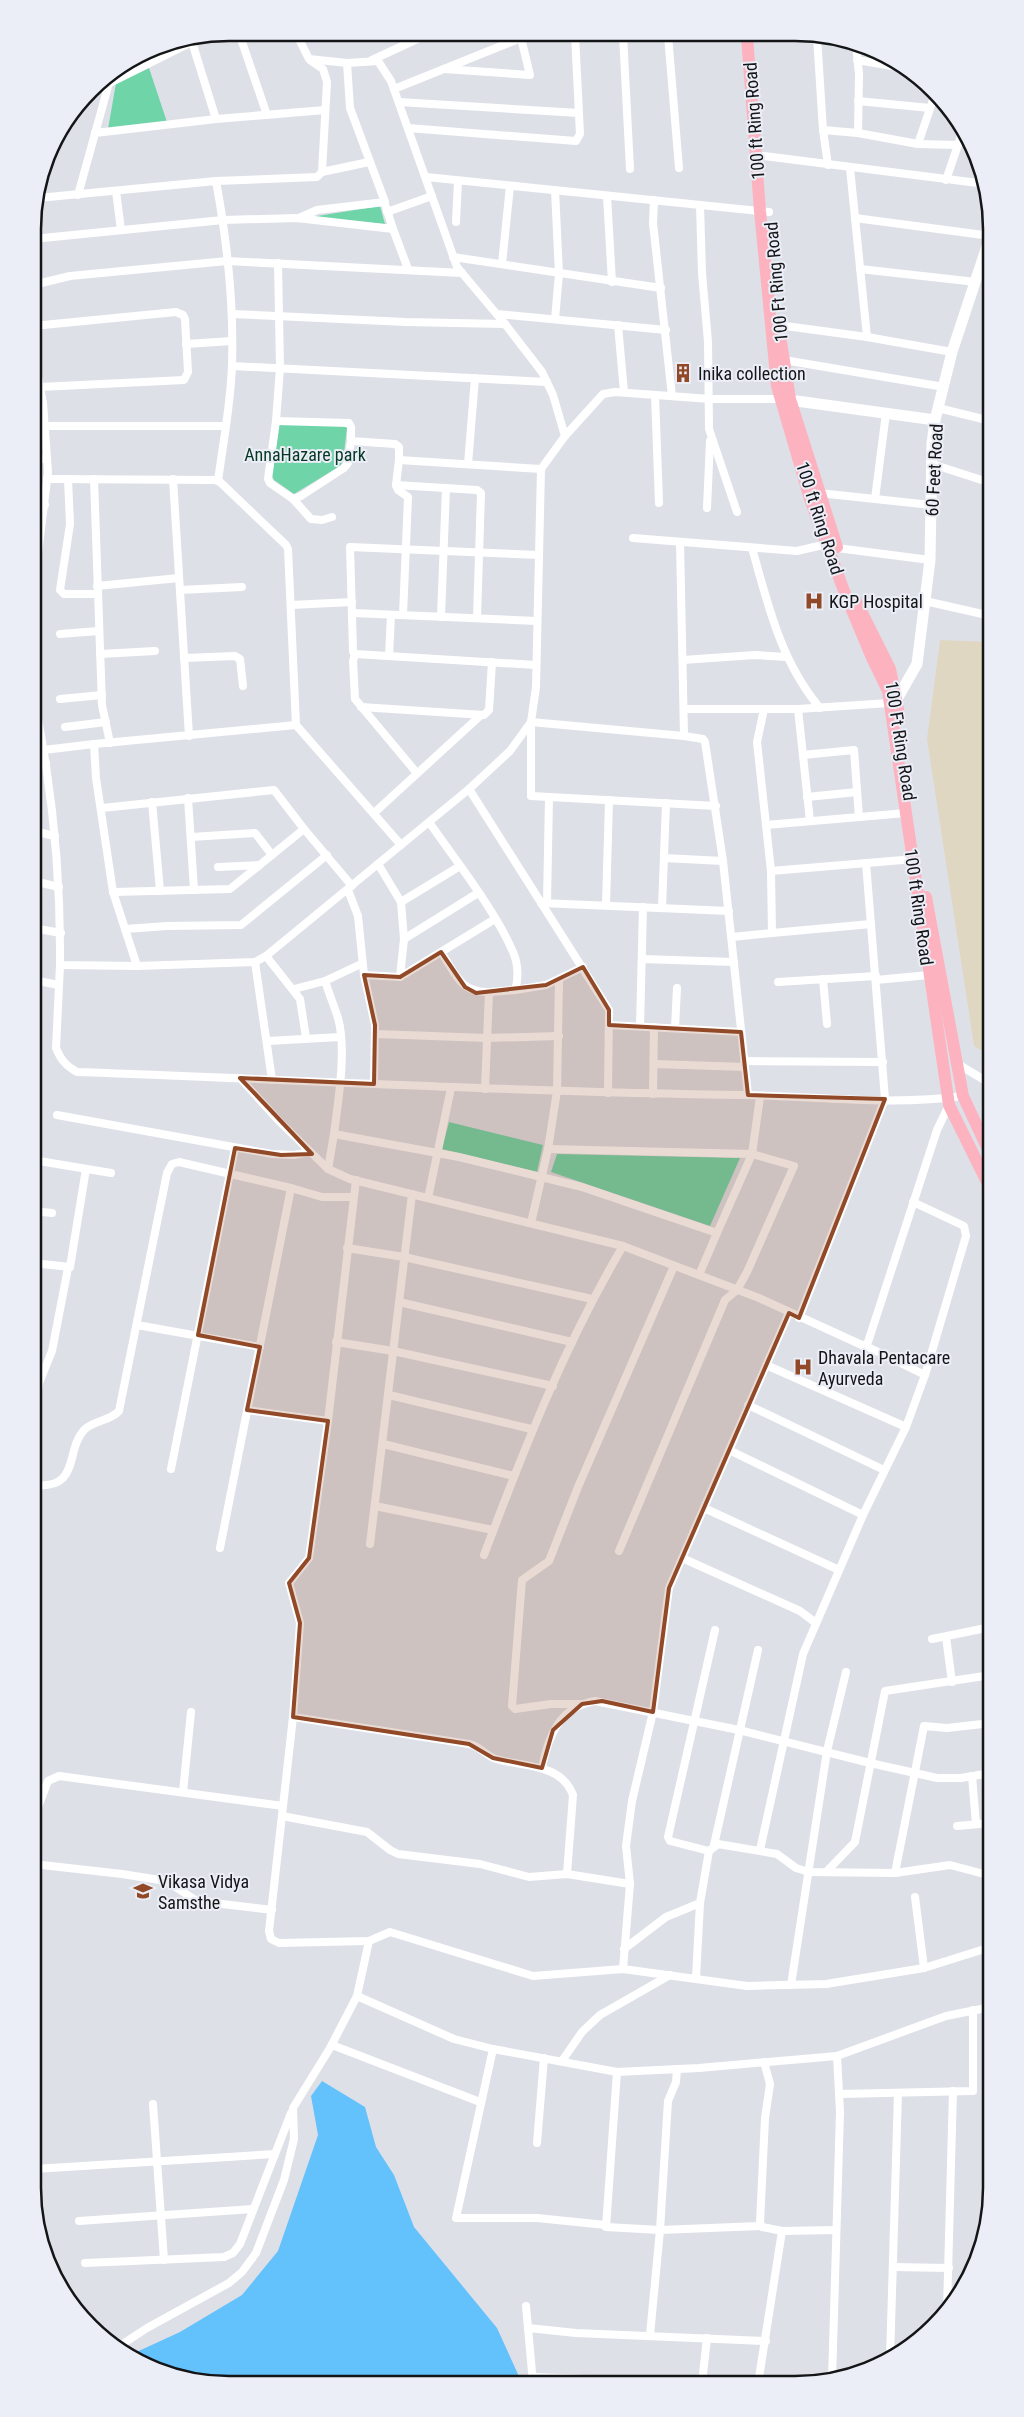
<svg xmlns="http://www.w3.org/2000/svg" width="1024" height="2417" viewBox="0 0 1024 2417" font-family="'Roboto Condensed',sans-serif">
  <style>
    .industrial { fill: #dfd7c1 }
    .green { fill: #6fd5a9 }
    .water { fill: #63c1fc }
    .lines { fill: none; stroke-linecap: round; stroke-linejoin: round }
    .street { stroke: #fff; stroke-width: 8 }
    .secondary { stroke: #fff; stroke-width: 11 }
    .primary { stroke: #fdb2c0; stroke-width: 12 }
    .marked { fill: #914927; fill-opacity: 0.2; stroke: #914927; stroke-width: 4; stroke-linejoin: round }
    .labels { text-anchor: middle; dominant-baseline: central; stroke-width: 4; stroke-linejoin: round; paint-order: stroke }
    .street-label { font-size: 18px; fill: #141517; stroke: #ebeef6 }
    .poi-label { font-size: 18px; fill: #141517; stroke: #ebeef6; text-anchor: start }
    .park-label { font-size: 18px; fill: #063826; stroke: #ebeef6 }
    .rim { fill: none; stroke: #141517; stroke-width: 2.5 }
  </style>
  <rect width="100%" height="100%" fill="#dee0e8"/>
  <!-- industrial -->
  <path class="industrial" d="M940,640L991,642V1056L974,1046L927,739Z"/>
  <!-- green -->
  <g class="green">
    <path d="M149,68L167,122L108,129L116,83Z"/>
    <path d="M380,206L385,224L311,217Z"/>
    <path d="M279,424L344,426L347,428L343,461L340,466L294,494L274,480L272,476Z"/>
    <path d="M449,1122L543,1145L537,1172L442,1149Z"/>
    <path d="M557,1154L740,1158L710,1226L551,1172Z"/>
  </g>
  <!-- water -->
  <path class="water" d="M322,2081L365,2107L376,2147L394,2175L414,2227L497,2328L522,2383L191,2381L142,2364L130,2355L180,2332L242,2295L278,2251L318,2135L311,2096Z"/>
  <g class="lines">
    <!-- street -->
    <g class="street">
      <path d="M239,33L267,115"/>
      <path d="M296,33L309,59L347,63L378,61L391,81L457,267L505,324L542,372L553,395L565,436"/>
      <path d="M623,35L630,169"/>
      <path d="M668,35L679,168"/>
      <path d="M817,36L823,130L828,165"/>
      <path d="M297,37L307,33"/>
      <path d="M192,42L216,119"/>
      <path d="M856,44L859,74L858,133L918,144L958,145L946,180"/>
      <path d="M372,60L428,34"/>
      <path d="M857,60L904,68"/>
      <path d="M444,69L530,75L521,38"/>
      <path d="M394,89L521,38L520,34"/>
      <path d="M92,92L198,39"/>
      <path d="M858,101L930,108"/>
      <path d="M399,102L579,113"/>
      <path d="M408,128L576,141L580,134L575,35"/>
      <path d="M823,130L858,133"/>
      <path d="M95,133L216,119L325,110"/>
      <path d="M918,144L935,94"/>
      <path d="M958,145L963,129"/>
      <path d="M764,156L986,184"/>
      <path d="M850,168L867,337"/>
      <path d="M322,172L369,162"/>
      <path d="M426,177L769,212"/>
      <path d="M216,181C227,241 234,303 232,364C231,403 223,443 218,481"/>
      <path d="M116,191L121,230"/>
      <path d="M78,195L109,83"/>
      <path d="M607,196L612,282"/>
      <path d="M38,198L216,181L317,177L322,172L327,82L323,69L311,61"/>
      <path d="M654,200L653,223L672,396"/>
      <path d="M700,205L702,273L708,342L709,429L737,512"/>
      <path d="M386,207L393,229"/>
      <path d="M387,212L432,196"/>
      <path d="M299,218L317,210L385,202L350,108L347,63"/>
      <path d="M855,218L991,236"/>
      <path d="M456,222L458,181"/>
      <path d="M33,239L223,220L297,218L393,229L408,269"/>
      <path d="M453,257L661,288"/>
      <path d="M278,263L280,368L276,421L349,423L351,427V441L395,444L399,447V460L541,469"/>
      <path d="M502,264L510,186"/>
      <path d="M860,269L976,282"/>
      <path d="M33,285L70,276L227,261L462,273"/>
      <path d="M232,314L406,322L505,324"/>
      <path d="M497,314L666,330"/>
      <path d="M555,319L559,274L555,190"/>
      <path d="M618,325L624,392"/>
      <path d="M778,325L867,337L952,352"/>
      <path d="M33,326L176,312L183,315L185,319L188,372L184,380L40,387"/>
      <path d="M186,344L232,341"/>
      <path d="M784,360L944,387"/>
      <path d="M232,366L547,382"/>
      <path d="M655,395L659,503"/>
      <path d="M938,408L991,421"/>
      <path d="M276,421L268,479L270,483L293,499L301,496L344,468L348,463L351,441"/>
      <path d="M45,426H225"/>
      <path d="M33,458L47,459"/>
      <path d="M399,460L396,485L398,490L408,497L403,615"/>
      <path d="M468,464L475,378"/>
      <path d="M932,464L991,483"/>
      <path d="M47,479L215,480L220,482L286,545L288,549L296,725"/>
      <path d="M68,479L70,524L60,590L64,594H98"/>
      <path d="M94,479L102,705L110,743"/>
      <path d="M173,479L189,736"/>
      <path d="M396,485L477,490L481,493L477,618"/>
      <path d="M819,493L931,505"/>
      <path d="M293,499L311,519L322,520L332,517"/>
      <path d="M875,499L886,413"/>
      <path d="M33,504L45,505"/>
      <path d="M707,508L710,441"/>
      <path d="M633,538L797,551L827,544"/>
      <path d="M680,542L684,736"/>
      <path d="M752,548C768,605 781,662 820,708"/>
      <path d="M837,548L930,560"/>
      <path d="M97,586L179,578"/>
      <path d="M180,590L242,587"/>
      <path d="M33,594L48,472L43,403L33,351"/>
      <path d="M925,601L991,616"/>
      <path d="M291,605L352,602"/>
      <path d="M353,613L537,621"/>
      <path d="M441,617L446,488"/>
      <path d="M60,634L99,631"/>
      <path d="M100,654L155,651"/>
      <path d="M355,654L353,661L355,699L416,772"/>
      <path d="M389,656L391,615"/>
      <path d="M184,658L235,656L240,659L243,686"/>
      <path d="M683,660L755,655L786,657"/>
      <path d="M536,665L355,654L353,652L350,547L539,555"/>
      <path d="M33,694C52,784 61,873 60,965L137,966L255,962L266,956L469,789L510,751L531,722L536,687L541,469L565,436L603,394L615,392L710,399H780"/>
      <path d="M60,699L102,695"/>
      <path d="M361,707L484,715L489,710L492,662"/>
      <path d="M685,709H798L889,703"/>
      <path d="M764,709L757,742L771,871"/>
      <path d="M798,709L810,821"/>
      <path d="M65,727L106,722"/>
      <path d="M44,750L94,744"/>
      <path d="M803,755L854,750L859,817"/>
      <path d="M33,761L46,763"/>
      <path d="M469,789L609,1010L608,1093"/>
      <path d="M807,797L857,792"/>
      <path d="M188,798L194,890"/>
      <path d="M152,802L160,891"/>
      <path d="M716,806L531,796V722L684,736L703,739L705,742L723,861L748,1095"/>
      <path d="M102,808L274,790L304,829"/>
      <path d="M374,813L480,716"/>
      <path d="M429,822C456,861 495,910 513,952C518,963 519,979 515,990L489,992L485,1089"/>
      <path d="M766,825L906,813"/>
      <path d="M33,831L55,836"/>
      <path d="M191,837L255,833L272,855"/>
      <path d="M664,858L723,861"/>
      <path d="M378,864L401,902L460,866"/>
      <path d="M218,867L259,865"/>
      <path d="M33,881L59,887"/>
      <path d="M348,890L358,916L364,975L400,977L495,919"/>
      <path d="M113,892L230,889L304,829L352,886"/>
      <path d="M401,902L404,939"/>
      <path d="M541,903L729,911"/>
      <path d="M547,903L549,797"/>
      <path d="M606,905L609,800"/>
      <path d="M662,908L666,803"/>
      <path d="M33,928L61,933"/>
      <path d="M125,929L167,926L241,925L327,855"/>
      <path d="M772,933L871,924"/>
      <path d="M732,937L772,933L771,871L915,859"/>
      <path d="M441,952C456,974 460,993 489,992"/>
      <path d="M266,956L300,999L306,1038"/>
      <path d="M642,959L734,962"/>
      <path d="M255,962L272,1080"/>
      <path d="M60,965L56,1048C61,1060 66,1066 77,1072C300,1080 522,1092 745,1095C817,1096 891,1106 963,1096"/>
      <path d="M137,966L113,892L96,778L94,744L296,725L401,845"/>
      <path d="M364,975L375,1025L374,1084"/>
      <path d="M400,977L404,939L478,893"/>
      <path d="M823,979L827,1024"/>
      <path d="M33,980L59,985"/>
      <path d="M876,980L929,975"/>
      <path d="M325,981C329,993 334,1006 338,1018C347,1050 338,1101 334,1134L459,1157L582,1187L717,1233L752,1154L760,1097"/>
      <path d="M778,982L876,976"/>
      <path d="M294,989L325,981L361,964"/>
      <path d="M515,990L546,985L583,967"/>
      <path d="M609,1025L741,1032"/>
      <path d="M640,1026L643,907"/>
      <path d="M675,1028L677,988"/>
      <path d="M376,1034L487,1038L559,1036"/>
      <path d="M268,1041L340,1037"/>
      <path d="M744,1061L883,1062"/>
      <path d="M956,1063L991,1084"/>
      <path d="M654,1064L745,1067"/>
      <path d="M240,1078L279,1121L328,1169L350,1179L623,1246L759,1298L864,1346L868,1342L937,1130L949,1105"/>
      <path d="M653,1094L654,1027"/>
      <path d="M57,1115L272,1154L294,1155L310,1152"/>
      <path d="M548,1149L752,1154L794,1166L747,1272L737,1290L725,1300L619,1551"/>
      <path d="M33,1160L111,1173"/>
      <path d="M328,1169L334,1134"/>
      <path d="M356,1180L328,1421L309,1558L289,1583L300,1623L293,1717L269,1931L271,1939L279,1943L369,1941L390,1932L533,1976L623,1969L747,1986L826,1984L924,1968L991,1947"/>
      <path d="M428,1198L451,1088"/>
      <path d="M33,1211L52,1213"/>
      <path d="M531,1223L548,1149L557,1091L559,980"/>
      <path d="M347,1248L404,1257L592,1299"/>
      <path d="M33,1263L70,1267L86,1169"/>
      <path d="M699,1275L717,1233"/>
      <path d="M399,1302L572,1342"/>
      <path d="M799,1318L885,1099L866,863"/>
      <path d="M137,1325L260,1347"/>
      <path d="M336,1342L393,1351L553,1386"/>
      <path d="M866,1346L925,1375"/>
      <path d="M766,1365L906,1427"/>
      <path d="M389,1395L531,1429"/>
      <path d="M748,1405L884,1470"/>
      <path d="M247,1410L328,1421"/>
      <path d="M33,1435L39,1383L52,1351L68,1268"/>
      <path d="M383,1444L514,1476"/>
      <path d="M729,1450L863,1515"/>
      <path d="M171,1469L235,1148"/>
      <path d="M33,1485C82,1490 64,1450 85,1429C95,1420 110,1421 119,1411L167,1173L172,1164L179,1162L291,1188L322,1197H353"/>
      <path d="M375,1506L493,1530"/>
      <path d="M704,1508L839,1570"/>
      <path d="M370,1544L412,1194"/>
      <path d="M220,1548L291,1188"/>
      <path d="M484,1555C524,1449 565,1344 623,1246"/>
      <path d="M682,1558L800,1611L816,1623"/>
      <path d="M990,1560L991,1559"/>
      <path d="M946,1637L952,1682"/>
      <path d="M932,1639L991,1627"/>
      <path d="M582,1704H551L515,1709L512,1706L522,1580L549,1561L578,1487L674,1266"/>
      <path d="M293,1717L469,1744C480,1746 486,1756 496,1759C523,1767 561,1763 573,1795L567,1874"/>
      <path d="M542,1768C548,1737 559,1707 595,1701L739,1730L870,1763L937,1778H961L991,1773"/>
      <path d="M972,1776L976,1824"/>
      <path d="M183,1792L191,1712"/>
      <path d="M33,1811L38,1807L48,1781L59,1776L283,1806"/>
      <path d="M282,1816L367,1832L390,1850L398,1854L480,1864L529,1877L567,1874L630,1884"/>
      <path d="M957,1826L991,1823"/>
      <path d="M714,1845L758,1650"/>
      <path d="M760,1850L803,1654L863,1515L906,1427L925,1375L966,1236L964,1226L913,1202"/>
      <path d="M709,1851L670,1841L668,1837L715,1630"/>
      <path d="M33,1864L122,1874L166,1881L197,1901L272,1910"/>
      <path d="M826,1872L855,1842L885,1691L991,1675"/>
      <path d="M895,1873L924,1726L947,1728L991,1723"/>
      <path d="M915,1897L924,1968"/>
      <path d="M624,1949L666,1917L700,1903L709,1851L718,1844L777,1854L796,1868L809,1872L895,1873L950,1865L984,1874H991"/>
      <path d="M623,1969L630,1884L626,1846L632,1801L653,1712L669,1588L789,1313"/>
      <path d="M696,1978L700,1903"/>
      <path d="M791,1985L827,1751L846,1672"/>
      <path d="M357,1996L454,2039L493,2049L617,2072L699,2068L837,2056L946,2016L991,2007"/>
      <path d="M332,2045L480,2102"/>
      <path d="M493,2049L456,2218H537L606,2225"/>
      <path d="M562,2061L582,2032L600,2015L670,1975"/>
      <path d="M764,2062L770,2084L765,2118L760,2223L762,2227L782,2231"/>
      <path d="M617,2072L606,2227L660,2230L760,2226"/>
      <path d="M839,2094L973,2091V2010"/>
      <path d="M153,2104L164,2260"/>
      <path d="M537,2143L544,2058"/>
      <path d="M34,2169L275,2154"/>
      <path d="M79,2221L253,2209"/>
      <path d="M85,2263L224,2257L233,2253L240,2244L291,2113"/>
      <path d="M893,2267L949,2268"/>
      <path d="M526,2306L533,2383"/>
      <path d="M947,2310L953,2091"/>
      <path d="M528,2328L576,2333L766,2341"/>
      <path d="M650,2335L660,2230L668,2101L676,2082L677,2069"/>
      <path d="M118,2347L147,2328L229,2283L242,2272L256,2253L284,2180L294,2139L293,2108L330,2048L357,1996L369,1941"/>
      <path d="M890,2359L898,2093"/>
      <path d="M533,2377L702,2383L707,2338"/>
      <path d="M832,2380L840,2112L837,2056"/>
      <path d="M758,2384L782,2231L835,2230"/>
    </g>
    <!-- secondary -->
    <g class="secondary">
      <path d="M782,399L935,420"/>
      <path d="M890,703L897,699L917,664L930,560L932,444L935,420L952,352L991,234"/>
    </g>
    <!-- primary -->
    <g class="primary">
      <path d="M747,36L760,211L777,386L810,499L844,591L872,658L888,691L949,1105L991,1190"/>
      <path d="M781,342L790,399L837,547"/>
      <path d="M856,601L890,669L900,719"/>
      <path d="M926,897L963,1096L991,1156"/>
    </g>
  </g>
  <!-- marked area -->
  <path class="marked" d="M441,952L465,987L476,993L546,985L583,967L609,1010V1025L741,1032L748,1095L885,1099L799,1318L789,1313L669,1588L653,1712L602,1701L582,1704L553,1730L542,1768L493,1758L469,1744L293,1717L300,1623L289,1583L309,1558L328,1421L247,1410L260,1347L198,1335L235,1148L281,1155L312,1154L240,1078L374,1084L375,1025L364,975L400,977Z"/>
  <!-- icons -->
  <defs>
    <g id="building-bare" transform="scale(1.5)"><path d="M-4-6H4V6H1V3H-1V6H-4ZM-2.5-4.3h1.7v1.8h-1.7ZM.8-4.3h1.7v1.8H.8ZM-2.5-1h1.7V.8h-1.7ZM.8-1h1.7V.8H.8Z" fill="#914927" stroke="#ebeef6" stroke-width="2.5" paint-order="stroke"/></g>
    <g id="hospital-bare" transform="scale(1.5)"><path d="M-5-5h3v3.5h4V-5h3V5h-3V1.5h-4V5h-3Z" fill="#914927" stroke="#ebeef6" stroke-width="2.5" paint-order="stroke"/></g>
    <g id="school-bare" transform="scale(1.5)"><path d="M0-5L7-2L0 1L-7-2ZM-4 1L0 2.5L4 1V4Q0 6-4 4Z" fill="#914927" stroke="#ebeef6" stroke-width="2.5" paint-order="stroke"/></g>
  </defs>
  <g fill-rule="evenodd">
    <use href="#building-bare" x="683" y="373"/>
    <use href="#hospital-bare" x="814" y="601"/>
    <use href="#hospital-bare" x="803" y="1367"/>
    <use href="#school-bare" x="143" y="1891"/>
  </g>
  <g class="labels">
    <!-- street labels -->
    <g class="street-label">
      <text transform="translate(754 121) rotate(-94)">100 ft Ring Road</text>
      <text transform="translate(776 282) rotate(-95)">100 Ft Ring Road</text>
      <text transform="translate(934 470) rotate(-87)">60 Feet Road</text>
      <text transform="translate(820 518) rotate(72)">100 ft Ring Road</text>
      <text transform="translate(901 741) rotate(81)">100 Ft Ring Road</text>
      <text transform="translate(919 907) rotate(82)">100 ft Ring Road</text>
    </g>
    <!-- poi labels -->
    <g class="poi-label">
      <text x="698" y="373">Inika collection</text>
      <text x="829" y="601">KGP Hospital</text>
      <text x="818" y="1357">Dhavala Pentacare<tspan x="818" dy="21">Ayurveda</tspan></text>
      <text x="158" y="1881">Vikasa Vidya<tspan x="158" dy="21">Samsthe</tspan></text>
    </g>
    <!-- park labels -->
    <g class="park-label">
      <text x="305" y="454">AnnaHazare park</text>
    </g>
  </g>
  <!-- crop -->
  <path d="M0 0H1024V2417H0ZM229 41H795A188 188 0 0 1 983 229V2188A188 188 0 0 1 795 2376H229A188 188 0 0 1 41 2188V229A188 188 0 0 1 229 41Z" fill="#ebeef6" fill-rule="evenodd"/>
  <path class="rim" d="M229 41H795A188 188 0 0 1 983 229V2188A188 188 0 0 1 795 2376H229A188 188 0 0 1 41 2188V229A188 188 0 0 1 229 41Z"/>
</svg>
